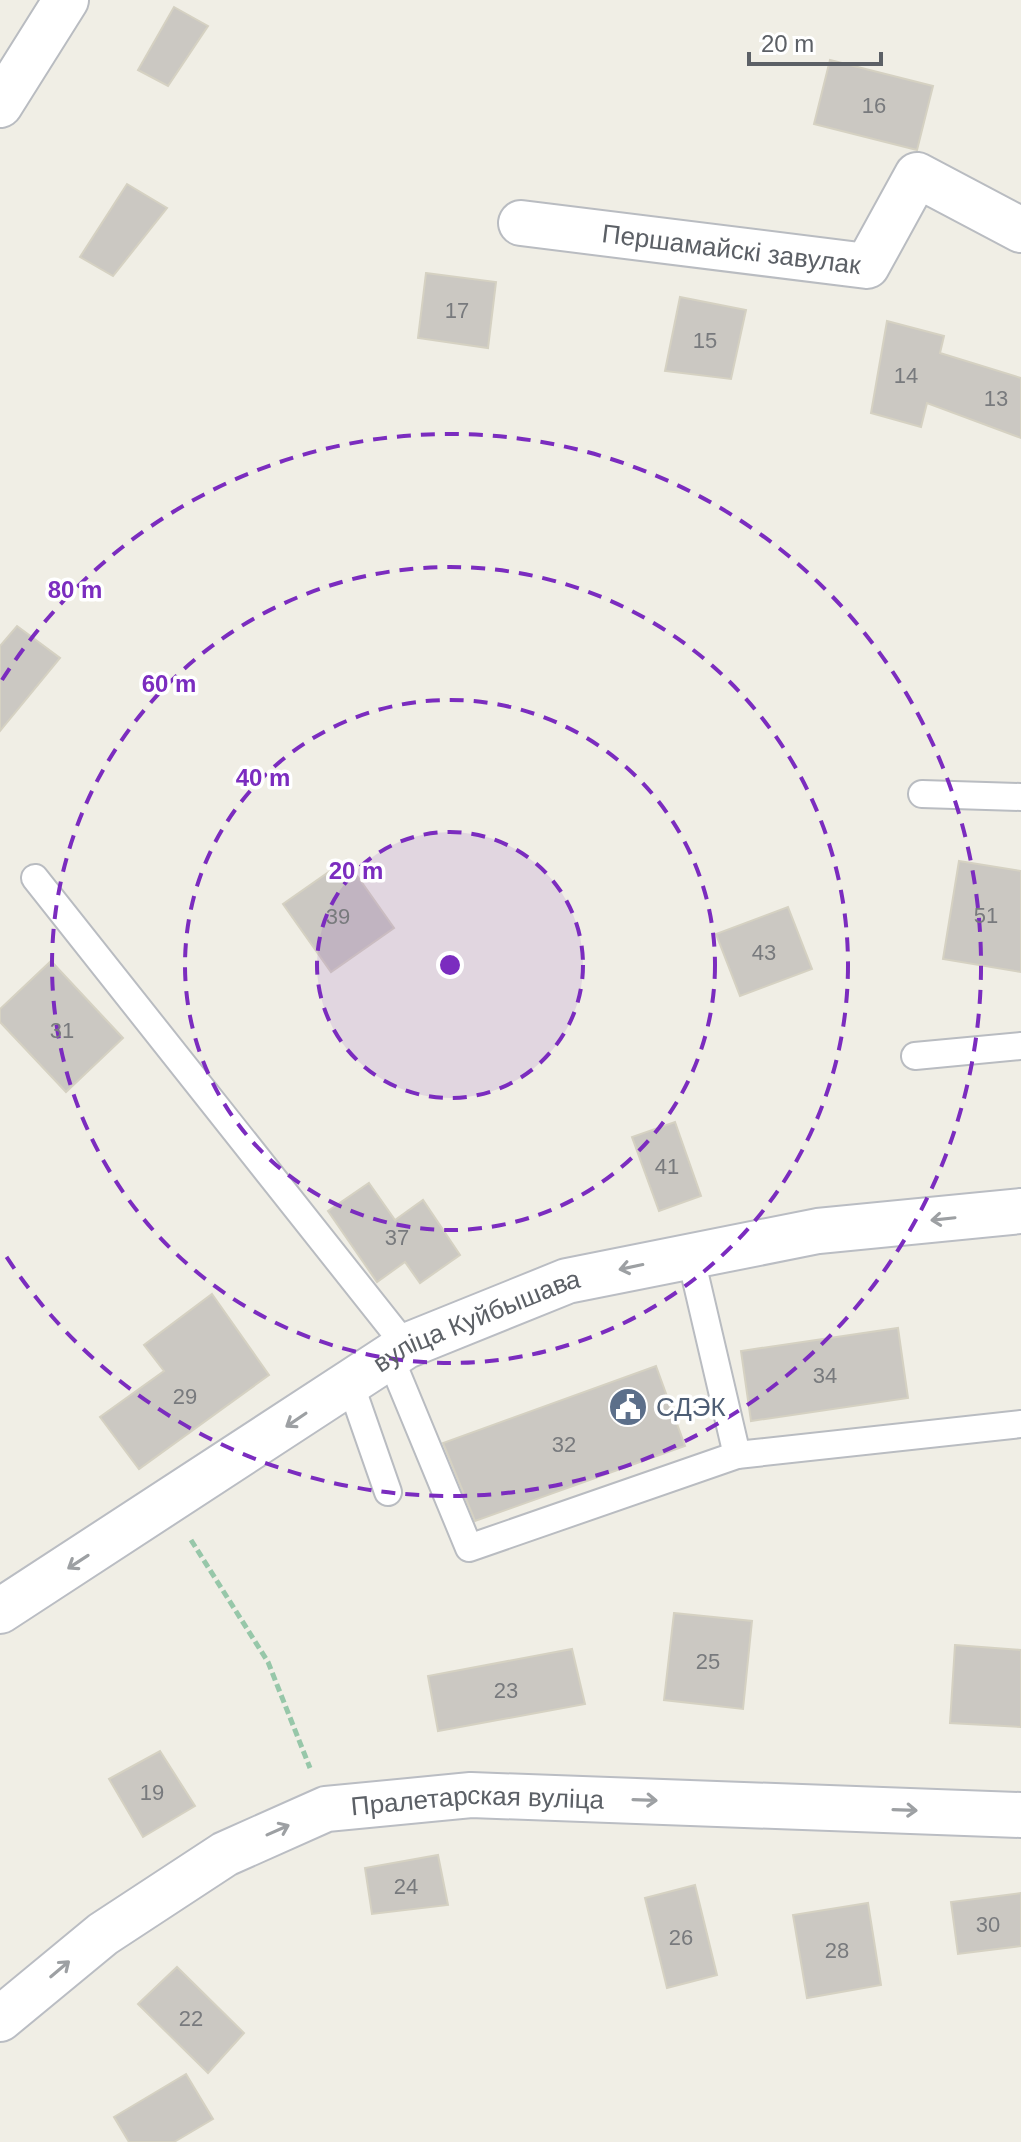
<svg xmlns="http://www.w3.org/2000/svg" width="1021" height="2142" viewBox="0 0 1021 2142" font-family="Helvetica,sans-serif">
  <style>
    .building { fill: #cbc8c2; stroke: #d5d1c2; stroke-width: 2 }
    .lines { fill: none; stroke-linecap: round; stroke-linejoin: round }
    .lane-casing { stroke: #b9bcc1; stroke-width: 30 }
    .street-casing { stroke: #b9bcc1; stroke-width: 48 }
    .secondary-casing { stroke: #babdc3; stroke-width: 48 }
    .path { stroke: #97c7a9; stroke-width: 5; stroke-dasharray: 8 4; stroke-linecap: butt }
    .lane { stroke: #fff; stroke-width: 26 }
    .street { stroke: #fff; stroke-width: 44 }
    .secondary { stroke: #fff; stroke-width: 44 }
    .oneway { stroke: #9da0a3 }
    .ring { fill: none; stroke: #7b2cbf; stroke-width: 4; stroke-dasharray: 14 10 }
    .labels { text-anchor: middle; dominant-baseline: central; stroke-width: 7; stroke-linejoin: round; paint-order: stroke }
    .number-label { font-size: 22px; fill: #787a7d }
    .street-label { font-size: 26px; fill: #5c6066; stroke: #fff }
    .service-label { font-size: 26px; fill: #4e5e75; stroke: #fff; text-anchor: start }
    .centre { fill: #7b2cbf; stroke: #fff; stroke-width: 4 }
    .ring-label { font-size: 24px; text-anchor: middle; font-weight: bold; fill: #7b2cbf; stroke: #fff; stroke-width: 7; stroke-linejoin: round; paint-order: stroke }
  </style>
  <rect width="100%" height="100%" fill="#f0eee5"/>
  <!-- building -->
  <g class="building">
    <path d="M174,7L208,26L168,86L138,70Z"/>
    <path d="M830,60L933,86L917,150L814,124Z"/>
    <path d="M127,184L167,208L113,276L80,257Z"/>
    <path d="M426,273L496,282L488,348L418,338Z"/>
    <path d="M680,297L746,310L731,379L665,371Z"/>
    <path d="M887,321L944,336L940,353L1021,378V438L927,403L921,427L871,413Z"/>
    <path d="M17,626L60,658L0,731V646Z"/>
    <path d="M346,860L394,928L331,972L283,904Z"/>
    <path d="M959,861L1021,871V972L943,959Z"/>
    <path d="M788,907L812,969L740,996L716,934Z"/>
    <path d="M51,961L123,1038L66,1092L0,1022V1009Z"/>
    <path d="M675,1122L701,1196L659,1211L632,1137Z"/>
    <path d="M369,1183L395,1220L423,1200L460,1255L420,1283L405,1262L377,1282L328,1211Z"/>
    <path d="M212,1294L269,1375L139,1469L100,1417L164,1371L144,1345Z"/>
    <path d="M898,1328L908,1398L751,1421L741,1351Z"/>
    <path d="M656,1366L685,1446L475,1521L443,1443Z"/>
    <path d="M674,1613L752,1621L743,1709L664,1700Z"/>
    <path d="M955,1645L1021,1650V1727L950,1723Z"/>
    <path d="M572,1649L585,1704L438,1731L428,1676Z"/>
    <path d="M160,1751L195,1806L143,1837L109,1779Z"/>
    <path d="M438,1855L448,1905L372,1914L365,1868Z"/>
    <path d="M695,1885L717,1975L667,1988L645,1898Z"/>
    <path d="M1021,1893V1946L958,1954L951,1902Z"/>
    <path d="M868,1903L881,1985L807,1998L793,1915Z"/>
    <path d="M177,1967L244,2033L208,2073L138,2004Z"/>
    <path d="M186,2074L213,2119L174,2142H129L114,2117Z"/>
  </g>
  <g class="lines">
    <!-- lane casing -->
    <g class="lane-casing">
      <g id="lane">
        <path d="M922,794L1021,797"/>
        <path d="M35,878L406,1346"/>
        <path d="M915,1056L1021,1046"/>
        <path d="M690,1254L737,1455"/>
        <path d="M390,1357L469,1548L737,1455L1021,1424"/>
        <path d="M350,1383L388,1492"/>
      </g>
    </g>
    <!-- street casing -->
    <g class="street-casing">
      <g id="street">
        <path d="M0,105L66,0"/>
        <path id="s1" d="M521,223L867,266L917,175L1021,230"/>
      </g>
    </g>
    <!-- secondary casing -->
    <g class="secondary-casing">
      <g id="secondary">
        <path id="s2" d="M0,1611L406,1346L567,1281L818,1231L1021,1211"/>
        <path id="s3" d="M0,2019L103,1934L225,1854L326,1809L471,1795L1021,1815"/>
      </g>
    </g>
    <!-- path -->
    <path class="path" d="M191,1540L268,1662L310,1768"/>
    <!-- lane -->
    <use href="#lane" class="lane"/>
    <!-- street -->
    <use href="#street" class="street"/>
    <!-- secondary -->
    <use href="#secondary" class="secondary"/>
  </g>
  <!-- one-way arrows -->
  <defs><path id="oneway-shaft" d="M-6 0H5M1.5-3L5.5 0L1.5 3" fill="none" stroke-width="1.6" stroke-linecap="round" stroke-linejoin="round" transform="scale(2)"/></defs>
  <g class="oneway">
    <use href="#oneway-shaft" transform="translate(943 1219) rotate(174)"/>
    <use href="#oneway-shaft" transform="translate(631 1267) rotate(168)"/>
    <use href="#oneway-shaft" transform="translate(296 1420) rotate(146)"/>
    <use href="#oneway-shaft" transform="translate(78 1562) rotate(147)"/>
    <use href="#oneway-shaft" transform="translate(645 1800) rotate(2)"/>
    <use href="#oneway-shaft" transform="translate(905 1810) rotate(2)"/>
    <use href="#oneway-shaft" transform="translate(278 1830) rotate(-24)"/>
    <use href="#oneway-shaft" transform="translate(60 1969) rotate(-40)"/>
  </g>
  <!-- distance rings -->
  <circle cx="450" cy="965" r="133" fill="#7b2cbf" fill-opacity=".12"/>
  <g class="ring">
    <circle cx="450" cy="965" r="133"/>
    <circle cx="450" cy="965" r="265"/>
    <circle cx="450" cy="965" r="398"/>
    <path d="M2 680A531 531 0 1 1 2 1250"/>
  </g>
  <!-- icons -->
  <defs>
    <g id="civic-disc" transform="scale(2)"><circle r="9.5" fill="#5c6f8a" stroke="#fff"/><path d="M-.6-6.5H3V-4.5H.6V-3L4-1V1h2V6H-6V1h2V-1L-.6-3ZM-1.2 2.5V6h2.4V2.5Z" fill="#fff"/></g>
  </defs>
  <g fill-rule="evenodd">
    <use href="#civic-disc" x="628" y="1407"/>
  </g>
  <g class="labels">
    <!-- number labels -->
    <g class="number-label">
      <text x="874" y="105">16</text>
      <text x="457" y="310">17</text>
      <text x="705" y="340">15</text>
      <text x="906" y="375">14</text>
      <text x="996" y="398">13</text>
      <text x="986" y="915">51</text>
      <text x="338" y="916">39</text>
      <text x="764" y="952">43</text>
      <text x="62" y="1030">31</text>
      <text x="667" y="1166">41</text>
      <text x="397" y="1237">37</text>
      <text x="825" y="1375">34</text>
      <text x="185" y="1396">29</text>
      <text x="564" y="1444">32</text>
      <text x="708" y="1661">25</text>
      <text x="506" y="1690">23</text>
      <text x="152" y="1792">19</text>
      <text x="406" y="1886">24</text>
      <text x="988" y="1924">30</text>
      <text x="681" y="1937">26</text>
      <text x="837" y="1950">28</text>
      <text x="191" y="2018">22</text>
    </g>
    <!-- street labels -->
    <g class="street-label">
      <text stroke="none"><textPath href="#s1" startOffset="212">Першамайскі завулак</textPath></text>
      <text stroke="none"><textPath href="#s2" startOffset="560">вуліца Куйбышава</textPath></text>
      <text stroke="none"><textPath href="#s3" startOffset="542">Пралетарская вуліца</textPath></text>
    </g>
    <!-- service labels -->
    <g class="service-label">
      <text x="656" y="1407">СДЭК</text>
    </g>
  </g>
  <circle cx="450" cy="965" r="12" class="centre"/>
  <g class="ring-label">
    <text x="75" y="598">80 m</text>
    <text x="169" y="692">60 m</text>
    <text x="263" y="786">40 m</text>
    <text x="356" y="879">20 m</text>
  </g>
  <!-- scale -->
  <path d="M749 52v12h132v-12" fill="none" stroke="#5c6066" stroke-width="4"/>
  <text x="761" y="52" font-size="24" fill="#5c6066" stroke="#ffffff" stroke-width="6" paint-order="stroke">20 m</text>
</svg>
